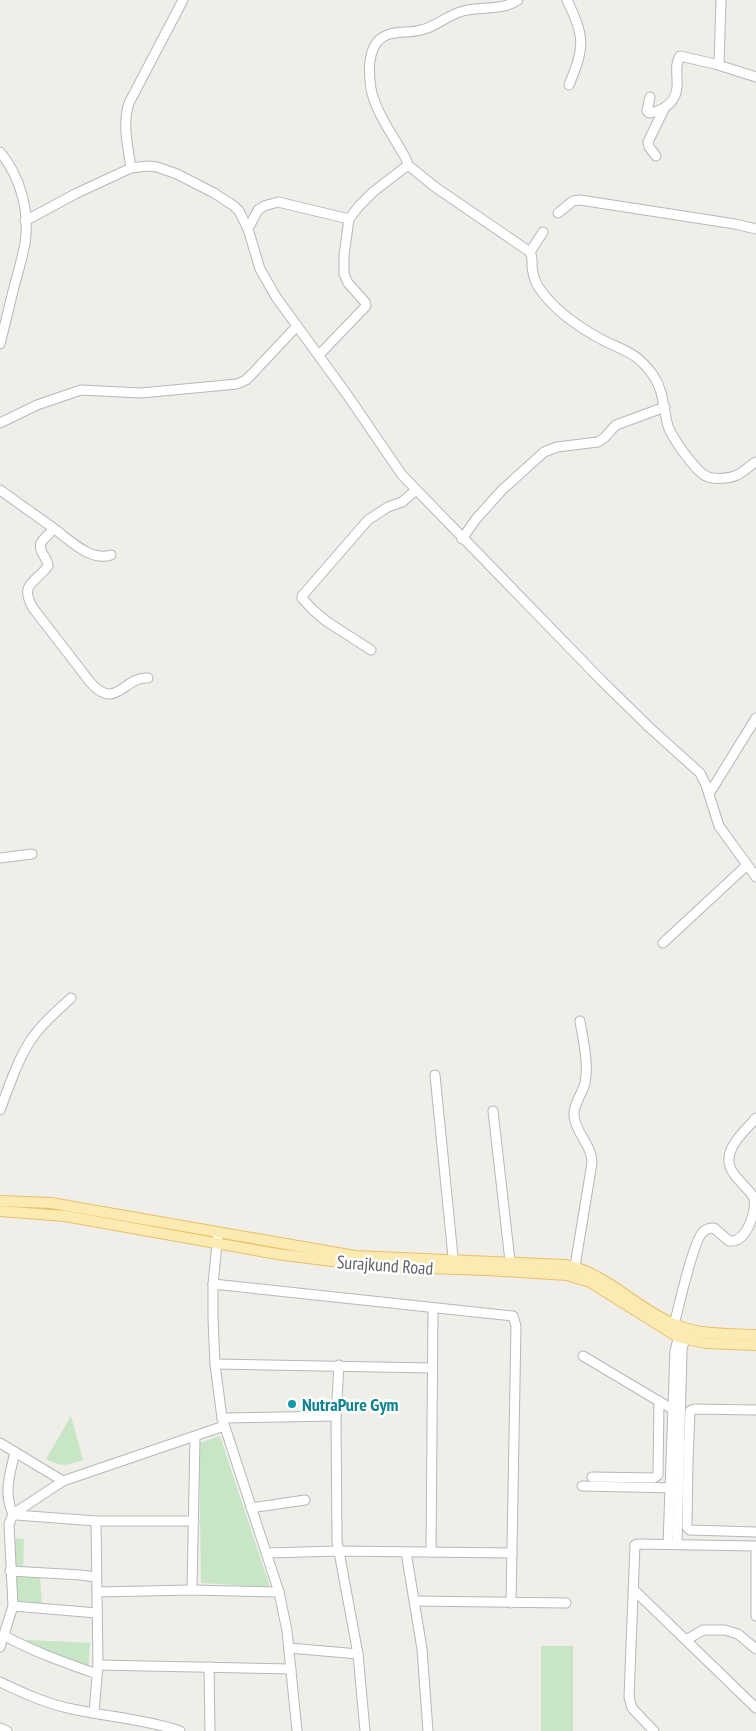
<svg xmlns="http://www.w3.org/2000/svg" width="756" height="1731" viewBox="0 0 756 1731" font-family="'PT Sans Narrow',sans-serif">
  <style>
    .green { fill: #c8e6c6 }
    .lines { fill: none; stroke-linecap: round; stroke-linejoin: round }
    .minor-casing { stroke: #b5b8bb; stroke-width: 11 }
    .major-casing { stroke: #ebbe66; stroke-width: 12 }
    .minor { stroke: #fff; stroke-width: 9 }
    .major { stroke: #fbebb2; stroke-width: 10 }
    .culture-dot { fill: #0f9aa8; stroke: #fff; stroke-width: 2 }
    .labels { text-anchor: middle; dominant-baseline: central; stroke-width: 5; stroke-linejoin: round; paint-order: stroke }
    .street-label { font-size: 18px; fill: #5f6367; stroke: #fff }
    .culture-label { font-size: 18px; font-weight: bold; fill: #0d838f; stroke: #fff; text-anchor: start }
  </style>
  <rect width="100%" height="100%" fill="#f0eee8"/>
  <!-- green -->
  <g class="green">
    <path d="M71,1416L83,1460C66,1466 62,1467 46,1459Z"/>
    <path d="M220,1436L270,1587L201,1583L199,1443Z"/>
    <path d="M12,1538L24,1539L23,1574L40,1575L42,1605L16,1604Z"/>
    <path d="M9,1639L90,1643L88,1672Z"/>
    <rect x="541" y="1646" width="32" height="85"/>
  </g>
  <g class="lines">
    <!-- minor casing -->
    <g class="minor-casing">
      <g id="minor">
        <path d="M567,0C585,38 585,46 569,85"/>
        <path d="M719,65L721,0"/>
        <path d="M650,97L647,111L649,113C667,110 679,99 677,80C677,72 675,64 680,56L715,64L756,77"/>
        <path d="M0,152C20,176 30,211 25,243C22,261 16,278 12,295C8,312 4,328 0,344"/>
        <path d="M656,156L649,147L648,142L664,109"/>
        <path d="M408,165L435,187L530,252C533,257 532,261 532,267C533,276 536,285 542,292C556,311 576,325 597,337C622,351 635,350 653,375C664,391 663,408 668,426C672,438 693,467 704,475C711,480 729,479 737,475C744,472 749,466 756,462"/>
        <path d="M131,168C128,146 122,125 129,103L183,0"/>
        <path d="M558,213L573,201L580,200L735,224L756,229"/>
        <path d="M25,221L75,194L131,168L148,166L157,167L177,174L214,193L234,206L239,211L248,229L260,269L276,297L348,396L402,475L602,681L650,728L700,773L706,785L719,826L756,877"/>
        <path d="M248,229L258,210L264,206L278,202L349,219"/>
        <path d="M530,252L543,232"/>
        <path d="M319,355L366,306L365,302L348,283L344,274V255L349,219L359,206L373,192L408,165C407,158 401,151 398,145C388,128 375,109 371,89C368,70 367,40 390,34C400,31 411,33 421,30C436,27 447,15 463,11C481,6 502,11 518,0"/>
        <path d="M0,423L37,405L81,390L141,393L237,384L246,380L252,374L297,326"/>
        <path d="M0,490L52,527C52,535 44,536 41,543C38,552 48,558 48,566C35,583 19,584 33,608L90,682C116,712 124,676 148,678"/>
        <path d="M53,528C69,539 90,562 111,555"/>
        <path d="M462,539L476,519L502,490L544,452L557,447L598,442L604,438L616,425L665,407"/>
        <path d="M371,650L326,621L312,609L302,598V596L368,520L388,507L402,502L416,490"/>
        <path d="M709,794L756,718"/>
        <path d="M0,858L32,854"/>
        <path d="M663,943L746,866"/>
        <path d="M435,1075L454,1267"/>
        <path d="M0,1110C9,1087 20,1052 36,1033C46,1020 59,1009 71,998"/>
        <path d="M493,1111L510,1261"/>
        <path d="M218,1234L213,1284V1318L215,1364L222,1418L279,1592L287,1631L297,1731"/>
        <path d="M575,1266L592,1163C592,1145 576,1134 574,1116C573,1105 582,1094 585,1083C589,1063 583,1040 580,1021"/>
        <path d="M213,1284L513,1316L516,1326L511,1603"/>
        <path d="M674,1325C678,1309 694,1239 703,1232C706,1229 710,1228 714,1228L729,1241C747,1243 756,1212 754,1198C749,1189 740,1183 734,1174C718,1153 743,1133 756,1118"/>
        <path d="M583,1356L677,1412"/>
        <path d="M215,1364L432,1368"/>
        <path d="M339,1365L336,1416L337,1541L358,1654L365,1731"/>
        <path d="M756,1410L694,1409L690,1411L688,1460L687,1527L690,1530L756,1532"/>
        <path d="M222,1418L336,1416"/>
        <path d="M0,1443L63,1481"/>
        <path d="M15,1452C10,1474 3,1493 13,1514L16,1515L96,1521H194"/>
        <path d="M592,1477L654,1478L658,1475L659,1401"/>
        <path d="M582,1486L674,1488"/>
        <path d="M251,1508L305,1500"/>
        <path d="M668,1544L675,1351L681,1327"/>
        <path d="M677,1544L682,1350L686,1332"/>
        <path d="M406,1552L422,1649L428,1731"/>
        <path d="M431,1552L433,1308"/>
        <path d="M267,1553L338,1551L512,1553"/>
        <path d="M10,1571L81,1575L96,1577"/>
        <path d="M633,1589L756,1708"/>
        <path d="M192,1590L195,1437"/>
        <path d="M97,1592L192,1590L279,1592"/>
        <path d="M415,1601L566,1603"/>
        <path d="M13,1606L97,1613"/>
        <path d="M5,1636C34,1652 66,1663 97,1674"/>
        <path d="M686,1640L703,1630H725L738,1634L756,1649"/>
        <path d="M0,1647L13,1606L9,1524L13,1514L63,1481L224,1426"/>
        <path d="M289,1648L358,1654"/>
        <path d="M98,1665L291,1669"/>
        <path d="M209,1667L210,1731"/>
        <path d="M0,1682C23,1693 47,1704 72,1709C108,1717 145,1719 180,1731"/>
        <path d="M94,1713L98,1665L96,1521"/>
        <path d="M0,1728L7,1731"/>
        <path d="M654,1731L632,1708L629,1697L635,1545L638,1544L756,1546V1616"/>
      </g>
    </g>
    <!-- major casing -->
    <g class="major-casing">
      <g id="major">
        <path d="M0,1201L51,1203L355,1256L565,1265C607,1273 636,1309 676,1325C700,1335 730,1334 756,1335"/>
        <path d="M0,1211L65,1216L277,1254L371,1266L486,1270L567,1275L590,1282L678,1337L706,1343L756,1345"/>
      </g>
    </g>
    <!-- minor -->
    <use href="#minor" class="minor"/>
    <!-- major -->
    <use href="#major" class="major"/>
  </g>
  <!-- markers -->
  <circle class="culture-dot" cx="292" cy="1404" r="5"/>
  <g class="labels">
    <!-- street labels -->
    <g class="street-label">
      <text transform="translate(385 1265) rotate(4)">Surajkund Road</text>
    </g>
    <!-- culture labels -->
    <g class="culture-label">
      <text x="302" y="1404">NutraPure Gym</text>
    </g>
  </g>
</svg>
